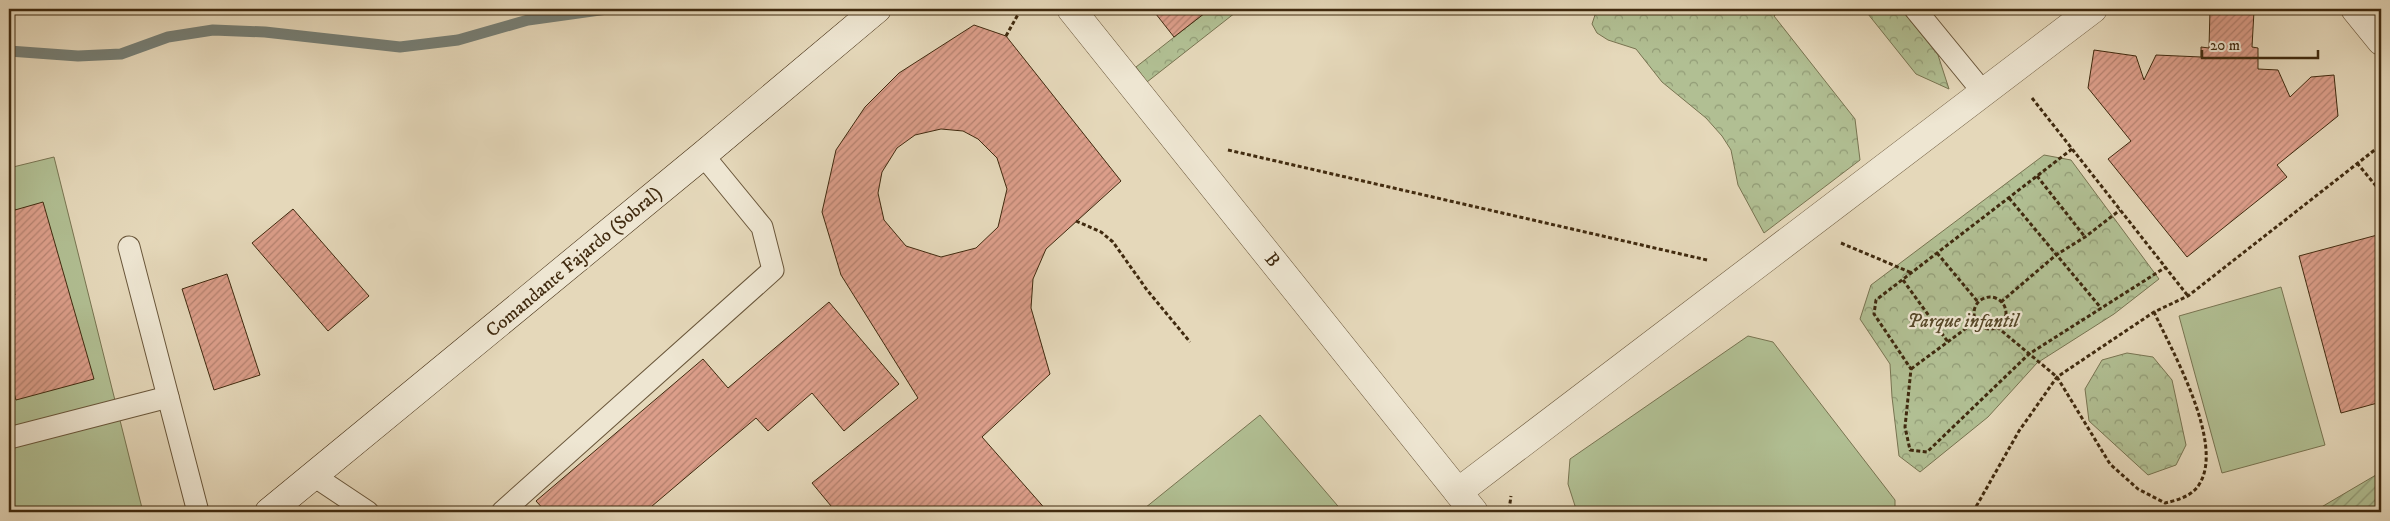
<svg xmlns="http://www.w3.org/2000/svg" width="2390" height="521" viewBox="0 0 2390 521" font-family="'IM FELL DW Pica',serif">
  <style>
    .park { fill: url(#park-crowns); stroke: #787451 }
    .garden { fill: url(#garden-furrows); stroke: #787451 }
    .pitch { fill: #b1bf93; stroke: #787451 }
    .lines { fill: none; stroke-linecap: round; stroke-linejoin: round }
    .stream { stroke: #767f76; stroke-width: 11 }
    .building { fill: url(#building-hatch); stroke: #402a0f; fill-rule: evenodd }
    .service-casing { stroke: #69563a; stroke-width: 23 }
    .minor-casing { stroke: #69563a; stroke-width: 29 }
    .secondary-casing { stroke: #402a0f; stroke-width: 29 }
    .path { stroke: #402a0f; stroke-width: 3; stroke-dasharray: 4 2.5; stroke-linecap: butt }
    .service { stroke: #eee6d2; stroke-width: 21 }
    .minor { stroke: #eee6d2; stroke-width: 28 }
    .secondary { stroke: #eee6d2; stroke-width: 28 }
    .labels { text-anchor: middle; dominant-baseline: central; stroke-width: 4.5; stroke-linejoin: round; paint-order: stroke }
    .street-label { font-size: 19px; fill: #402a0f; stroke: #eee6d2 }
    .park-label { font-size: 19px; font-style: italic; fill: #574829; stroke: #eee6d2 }
  </style>
  <defs>
    <pattern id="park-crowns" width="20" height="18" patternUnits="userSpaceOnUse" patternTransform="scale(1.25)"><rect width="20" height="18" fill="#b1bf93"/><path d="M2 6a3 3 0 1 1 6 0M12 15a3 3 0 1 1 6 0" fill="none" stroke="#919b76"/></pattern>
    <pattern id="garden-furrows" width="10" height="10" patternUnits="userSpaceOnUse" patternTransform="scale(1.25)"><rect width="10" height="10" fill="#b1bf93"/><path d="M-1 1l2-2M0 10L10 0M9 11l2-2" fill="none" stroke="#919b76"/></pattern>
    <pattern id="building-hatch" width="6" height="6" patternUnits="userSpaceOnUse" patternTransform="scale(1.25)"><rect width="6" height="6" fill="#dc9e8a"/><path d="M-1 1l2-2M0 6l6-6M5 7l2-2" fill="none" stroke="#b4816f"/></pattern>
  </defs>
  <rect width="100%" height="100%" fill="#e5d8ba"/>
  <filter id="stains"><feTurbulence type="fractalNoise" baseFrequency=".004" numOctaves="4"/><feColorMatrix values="0 0 0 0 .2 0 0 0 0 .09 0 0 0 0 .02 0 0 0 .5 -.17"/></filter>
  <radialGradient id="worn" r=".72"><stop offset=".6" stop-color="#630" stop-opacity="0"/><stop offset="1" stop-color="#630" stop-opacity=".3"/></radialGradient>
  <!-- park -->
  <g class="park">
    <path d="M1210,9H1240L1147,82L1136,67Z"/>
    <path d="M1599,9H1782L1774,16L1855,119L1860,160L1764,233L1738,185L1731,150L1722,136L1706,118L1662,82L1636,49L1608,40L1597,33L1592,24L1595,15Z"/>
    <path d="M1864,9H1901L1938,55L1949,89L1916,74Z"/>
    <path d="M2044,155L2071,160L2159,279L2114,314L2037,363L1988,417L1920,472L1899,456L1892,397L1890,364L1860,319L1871,285Z"/>
    <path d="M2127,353L2153,357L2172,380L2186,445L2176,465L2148,475L2089,421L2085,389L2102,360Z"/>
  </g>
  <!-- garden -->
  <path class="garden" d="M2381,472V512H2313Z"/>
  <!-- pitch -->
  <g class="pitch">
    <path d="M54,157L143,512H9V168Z"/>
    <path d="M2281,287L2325,445L2222,473L2179,316Z"/>
    <path d="M1748,336L1773,342L1895,500V512H1577L1568,484L1570,459Z"/>
    <path d="M1260,415L1343,512H1140Z"/>
  </g>
  <g class="lines">
    <!-- stream -->
    <path class="stream" d="M9,51L78,56L121,54L168,37L213,30L265,32L400,47L458,40L528,20L607,9"/>
  </g>
  <!-- building -->
  <g class="building">
    <path d="M1152,9H1210L1174,37Z"/>
    <path d="M2210,9L2254,11L2252,47L2258,48V69L2278,70L2290,97L2311,77L2334,75L2338,116L2277,165L2287,177L2187,257L2108,159L2131,141L2088,88L2094,50L2136,56L2144,80L2156,55L2201,57V47L2209,48Z"/>
    <path d="M974,25L1006,36L1121,181L1046,249L1033,279L1031,308L1050,374L982,437L1048,512H836L812,483L918,398L841,275L822,212L836,150L865,107L899,73ZM941,129L963,131L978,139L997,158L1007,189L998,227L976,248L941,257L906,246L884,220L878,193L882,172L897,148L915,135Z"/>
    <path d="M9,188L15,210L43,202L94,379L16,400L9,376V297L15,295L9,274Z"/>
    <path d="M293,209L369,296L328,331L252,243Z"/>
    <path d="M2381,234V402L2341,413L2299,256Z"/>
    <path d="M227,274L260,375L214,390L182,289Z"/>
    <path d="M829,302L899,384L844,431L812,393L768,431L756,418L645,512H546L536,501L703,359L728,388Z"/>
  </g>
  <g class="lines">
    <!-- service casing -->
    <g class="service-casing">
      <g id="service">
        <path d="M1915,9L1983,92"/>
        <path d="M129,247L198,512"/>
        <path d="M9,438L168,397"/>
        <path d="M314,476L368,512"/>
        <path d="M502,512L773,270L762,227L703,155"/>
      </g>
    </g>
    <!-- minor casing -->
    <g class="minor-casing">
      <g id="minor">
        <path d="M1071,9L1474,512"/>
        <path d="M2355,9L2381,41"/>
        <path d="M1458,492L2093,9"/>
      </g>
    </g>
    <!-- secondary casing -->
    <g class="secondary-casing">
      <path id="secondary" d="M269,512L703,155L877,9"/>
    </g>
    <!-- path -->
    <g class="path">
      <path d="M1006,36L1021,9"/>
      <path d="M2032,98L2188,296"/>
      <path d="M2072,149L1876,300L1874,314L1911,369L1905,427L1910,450L1927,452L2029,354L2166,267"/>
      <path d="M1228,150L1707,260"/>
      <path d="M2357,163L2381,192"/>
      <path d="M2037,176L2085,237"/>
      <path d="M2009,198L2101,308"/>
      <path d="M1076,221L1101,232L1113,242L1147,290L1190,342"/>
      <path d="M1841,243L1912,273"/>
      <path d="M1937,253L1978,302"/>
      <path d="M1903,280L1948,342"/>
      <circle cx="1990" cy="313" r="16"/>
      <path d="M2001,302L2056,255L2085,237L2120,210"/>
      <path d="M1997,327L2057,377L2110,464L2138,489L2165,503C2178,500 2193,496 2200,483C2224,442 2172,351 2154,312"/>
      <path d="M1911,369L1976,321"/>
      <path d="M9,508L10,512"/>
      <path d="M1509,510L1511,496"/>
      <path d="M1973,512L2019,431L2057,377L2154,312L2188,296L2381,145"/>
    </g>
    <!-- service -->
    <use href="#service" class="service"/>
    <!-- minor -->
    <use href="#minor" class="minor"/>
    <!-- secondary -->
    <use href="#secondary" class="secondary"/>
  </g>
  <g class="labels">
    <!-- street labels -->
    <g class="street-label">
      <text transform="translate(1272 260) rotate(51)">B</text>
      <text transform="translate(574 262) rotate(-40)">Comandante Fajardo (Sobral)</text>
    </g>
    <!-- park labels -->
    <g class="park-label">
      <text x="1963" y="321">Parque infantil</text>
    </g>
  </g>
  <!-- margin -->
  <rect width="2390" height="521" fill="none" stroke="#e5d8ba" stroke-width="30"/>
  <rect x="10" y="10" width="2370" height="501" fill="none" stroke="#402a0f" stroke-width="2.5"/>
  <rect x="15" y="15" width="2360" height="491" fill="none" stroke="#402a0f"/>
  <!-- scale -->
  <path d="M2202 50v8h116v-8" fill="none" stroke="#402a0f" stroke-width="2.5"/>
  <text x="2210" y="50" font-size="15" fill="#402a0f" stroke="#eee6d2" stroke-width="4" paint-order="stroke">20 m</text>
  <rect width="100%" height="100%" filter="url(#stains)"/>
  <rect width="100%" height="100%" fill="url(#worn)"/>
</svg>
